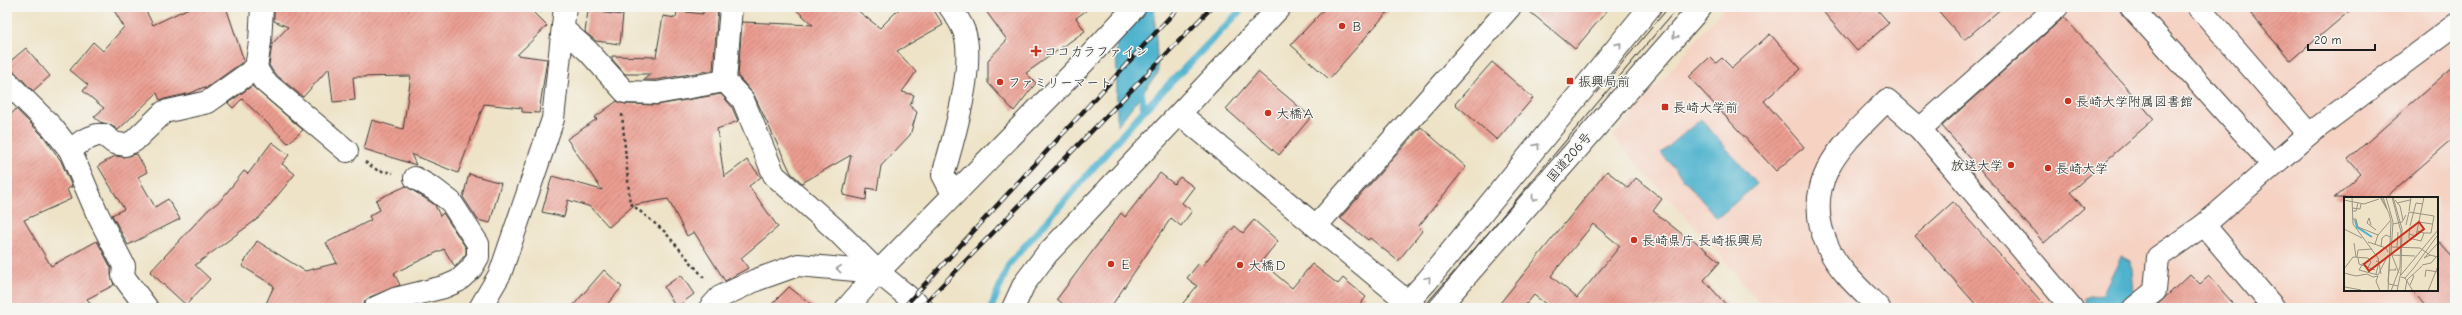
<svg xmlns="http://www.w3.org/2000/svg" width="2462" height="315" viewBox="0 0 2462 315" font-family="'Comic Neue','Klee One',sans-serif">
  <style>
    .built { fill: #f5d2c2; fill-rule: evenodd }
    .water { fill: #4fb3ce; stroke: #366875 }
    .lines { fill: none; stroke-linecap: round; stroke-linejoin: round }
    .stream { stroke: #4fb3ce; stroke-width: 7 }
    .building { fill: url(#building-hatch); fill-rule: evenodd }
    .minor-casing { stroke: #3c3a36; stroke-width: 24 }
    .highway-casing { stroke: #3c3a36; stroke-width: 24 }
    .path { stroke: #3c3a36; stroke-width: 2.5; stroke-dasharray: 3 3; stroke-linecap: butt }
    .minor { stroke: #fff; stroke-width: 22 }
    .highway { stroke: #fff; stroke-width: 22 }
    .tram { stroke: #1c1c1c; stroke-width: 1 }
    .rail-casing { stroke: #1c1c1c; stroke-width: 4.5 }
    .rail { stroke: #f6f6f2; stroke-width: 3; stroke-dasharray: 9; stroke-linecap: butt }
    .oneway { stroke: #999 }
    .poi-dot { fill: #c8321e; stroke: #f6f6f2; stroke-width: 1.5 }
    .labels { text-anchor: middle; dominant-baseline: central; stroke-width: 3; stroke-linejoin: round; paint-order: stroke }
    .poi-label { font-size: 13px; fill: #1c1c1c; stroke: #f6f6f2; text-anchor: start }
    .street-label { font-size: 13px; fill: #1c1c1c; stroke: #f6f6f2 }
    .inset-river { fill: none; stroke: #4fb3ce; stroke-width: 2 }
    .inset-road { fill: none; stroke: #9a9383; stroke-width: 1 }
    .view { fill: #c8321e; fill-opacity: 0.15; stroke: #c8321e; stroke-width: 2 }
    .inset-edge { fill: none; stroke: #1c1c1c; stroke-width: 2 }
  </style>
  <defs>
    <pattern id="building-hatch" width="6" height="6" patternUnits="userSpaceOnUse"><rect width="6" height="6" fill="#eb9d91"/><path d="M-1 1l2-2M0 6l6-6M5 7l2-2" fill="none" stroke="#be7f76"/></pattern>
  </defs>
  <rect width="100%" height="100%" fill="#f6f6f2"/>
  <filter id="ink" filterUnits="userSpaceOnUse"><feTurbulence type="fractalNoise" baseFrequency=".025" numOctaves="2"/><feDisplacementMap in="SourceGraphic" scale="8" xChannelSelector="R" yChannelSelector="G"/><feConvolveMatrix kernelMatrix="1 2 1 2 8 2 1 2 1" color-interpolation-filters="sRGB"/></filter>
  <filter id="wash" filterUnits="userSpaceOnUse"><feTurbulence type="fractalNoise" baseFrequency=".012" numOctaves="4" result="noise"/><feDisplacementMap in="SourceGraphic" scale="16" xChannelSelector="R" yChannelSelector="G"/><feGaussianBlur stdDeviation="0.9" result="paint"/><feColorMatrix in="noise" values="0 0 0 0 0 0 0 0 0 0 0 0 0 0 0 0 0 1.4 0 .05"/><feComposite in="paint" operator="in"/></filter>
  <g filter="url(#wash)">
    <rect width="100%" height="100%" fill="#eee3c7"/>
    <!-- built -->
    <path class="built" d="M1724,7H2455V308H1763L1718,252L1613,138ZM2345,198H2437V290H2345Z"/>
    <!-- water -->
    <g class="water">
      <path d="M1116,7H1154L1158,73L1117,126Z"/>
      <path d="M1701,119L1757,184L1717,218L1661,153Z"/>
      <path d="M2121,256L2131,261L2134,291L2118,308H2086L2085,298L2102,295Z"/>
    </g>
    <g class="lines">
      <!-- stream -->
      <g class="stream">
        <path d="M1140,85L1144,110"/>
        <path d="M991,308L1009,264L1144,110L1244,7"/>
      </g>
    </g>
    <g id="blocks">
      <!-- building -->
      <g class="building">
        <path d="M112,7H144L153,25L191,7H226L244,61L205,89L204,87L191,93L160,100L157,93L118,130L111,125L100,122L94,117L104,108L83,91L88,85L70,70L93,42L103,51L124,27Z"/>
        <path d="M274,7H528L547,26L517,55L547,59L539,113L522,112V108L484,104L458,173L411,154L416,165L364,149L372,120L403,129L411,76L353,77L355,100L333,102L329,68L303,97L274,73L269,65L272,44L288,27L274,21Z"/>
        <path d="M703,7H718L713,70L656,80H643L651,74H625L612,59V56L656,57L663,16L676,18L677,11L703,14Z"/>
        <path d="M793,7H853L880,28L901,7H932L943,25L897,51L916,72L902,92L914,95L910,106L917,112L910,135L881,166L877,190L867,188L866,200L843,195L851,155L802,183L791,173L754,95L738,76L742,22L813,25Z"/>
        <path d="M983,7H1091L1076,18L1085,31L1026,73L1036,83L1014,111L988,83V60L1007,40Z"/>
        <path d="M1326,7H1392L1329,79L1291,45Z"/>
        <path d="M1524,7H1610L1575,49Z"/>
        <path d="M1819,7H1875L1889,23L1857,51Z"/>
        <path d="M1935,7H2003L1964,40Z"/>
        <path d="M2245,7H2354L2291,61Z"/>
        <path d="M588,11L623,15L620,44L596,41L585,32Z"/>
        <path d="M2064,17L2154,119L2070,192L2084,208L2044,243L1942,126Z"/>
        <path d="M1770,34L1801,69L1764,101L1804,147L1776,171L1689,77L1710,57L1716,63L1722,58L1732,68Z"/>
        <path d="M26,48L50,76L33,91L16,73L7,68V64Z"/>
        <path d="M1492,62L1533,98L1497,140L1455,104Z"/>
        <path d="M2455,65V137L2385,198H2334L2361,174L2348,159Z"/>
        <path d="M1258,72L1311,117L1279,155L1226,109Z"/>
        <path d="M252,86L303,130L288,143L242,99L233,108L228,103Z"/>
        <path d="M721,94L732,107L738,121L717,129L724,177L747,160L761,177L749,186L778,227L741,258L748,268L725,281L694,232L687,236L668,199L634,205L609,227L591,207L568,200L564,217L542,212L552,176L602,190L567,139L597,119L594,118L617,101L625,104L657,105Z"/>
        <path d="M16,109L44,137L61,161L72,187L67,189L71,199L24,220L51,266L97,241L111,268V275L114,285L87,299L94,308H12L7,302V119Z"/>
        <path d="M1421,127L1466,167L1418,227L1422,231L1398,261L1370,238L1368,240L1340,218Z"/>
        <path d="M272,142L289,155L282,164L295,174L260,217L195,265L210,279L186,305L150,272L208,210L220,201L244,171L248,174Z"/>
        <path d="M137,154L147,172L138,177L155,207L168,199L180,219L128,245L112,215L124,209L98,166L115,156L123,157Z"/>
        <path d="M1607,171L1628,188L1636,178L1662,199L1653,211L1687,238L1689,236L1720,262L1704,280L1729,308H1551L1534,295L1523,308H1496ZM1593,224L1620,246L1577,298L1551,276Z"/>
        <path d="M1160,173L1174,184L1180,177L1194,187L1182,203L1192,211L1181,226L1171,218L1110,308H1068L1057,299L1121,213L1125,217Z"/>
        <path d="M469,174L501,183L490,223L478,220L463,197Z"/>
        <path d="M406,186L435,205L440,216L443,213L466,248V254L455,267L444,249L394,273L400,285L370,297L365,301L363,308H264L274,286L242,266L257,241L305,271L337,263L326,243L371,220L369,216L380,210L376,200Z"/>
        <path d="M1953,202L2047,308H1979L1915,236Z"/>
        <path d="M1254,220L1278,241L1261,262L1292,288L1312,264L1338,284L1343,278L1366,297L1357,308H1179L1197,286L1187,278L1199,263L1202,266L1235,226L1243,233Z"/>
        <path d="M2437,240L2455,260V308H2427L2412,290H2437Z"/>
        <path d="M604,270L622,287L604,308H571Z"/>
        <path d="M2190,274L2200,284L2209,276L2237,308H2154Z"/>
        <path d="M681,275L694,294L676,308L664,287Z"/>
        <path d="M789,287L816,308H768Z"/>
      </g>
    </g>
  </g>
  <g filter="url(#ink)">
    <use href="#blocks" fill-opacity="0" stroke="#3c3a36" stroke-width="1"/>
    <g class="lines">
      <!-- minor casing -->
      <g class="minor-casing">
        <g id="minor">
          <path d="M950,7C955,14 961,23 964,31C976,64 953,141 943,175L953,194"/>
          <path d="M2057,7L1920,129L2072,308"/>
          <path d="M2131,7L2272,164"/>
          <path d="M2199,7L2309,134"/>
          <path d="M563,29L588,51L625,92L657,93L725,81L743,100L774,175L837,231L878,272L922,308"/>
          <path d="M256,68L264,81L347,151"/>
          <path d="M725,81L731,7"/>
          <path d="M7,82L52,127L70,150L97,213L124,266L123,276L147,308"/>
          <path d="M1180,114L1415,308"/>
          <path d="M70,150L84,140L97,135H104L114,143L125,145L134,141L164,112L208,102L256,68L260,42L262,7"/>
          <path d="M2204,225L2274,308"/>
          <path d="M1316,226L1510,7"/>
          <path d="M375,308L395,299L444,287L458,281L471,269L478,257V244L451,202L434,189L415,178"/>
          <path d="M480,308L500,274L553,119L565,7"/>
          <path d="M710,308L720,297L756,280L798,265L878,272"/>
          <path d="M847,308L878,272L1083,63L1135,7"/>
          <path d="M1013,308L1024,284L1046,255L1280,7"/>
          <path d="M1879,308C1861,290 1838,270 1828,247C1798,181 1844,143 1887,100L1920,129"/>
          <path d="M2134,308L2155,291L2158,257L2204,225L2309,134L2455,25"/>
        </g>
      </g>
      <!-- highway casing -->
      <g class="highway-casing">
        <g id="highway">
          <path d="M1402,308L1427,281L1650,7"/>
          <path d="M1438,308L1701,7"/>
        </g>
      </g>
      <!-- path -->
      <g class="path">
        <path d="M536,7L542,12"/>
        <path d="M611,7L644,11L653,7"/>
        <path d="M622,114L630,203L664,231L706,280"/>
        <path d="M365,162L377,170L393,173"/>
      </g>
      <!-- minor -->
      <use href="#minor" class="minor"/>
      <!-- highway -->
      <use href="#highway" class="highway"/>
      <!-- tram -->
      <g class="tram">
        <path d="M1597,93L1669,7"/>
        <path d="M1425,308L1678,7"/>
      </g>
      <!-- rail casing -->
      <g class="rail-casing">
        <g id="rail">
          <path d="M903,308L1179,7"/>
          <path d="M920,308L1212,7"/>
        </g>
      </g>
      <!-- rail -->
      <use href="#rail" class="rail"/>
    </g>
    <!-- one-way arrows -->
    <defs><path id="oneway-chevron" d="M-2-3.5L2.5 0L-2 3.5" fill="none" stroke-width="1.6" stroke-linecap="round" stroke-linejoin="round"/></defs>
    <g class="oneway">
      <use href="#oneway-chevron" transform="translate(1675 36) rotate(131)"/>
      <use href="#oneway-chevron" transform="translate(1619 45) rotate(-51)"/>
      <use href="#oneway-chevron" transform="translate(1537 146) rotate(-51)"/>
      <use href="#oneway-chevron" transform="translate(1534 198) rotate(131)"/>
      <use href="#oneway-chevron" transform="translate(839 269) rotate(-175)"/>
      <use href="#oneway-chevron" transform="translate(1428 279) rotate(-50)"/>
    </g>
  </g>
  <!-- markers -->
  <g class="poi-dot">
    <circle cx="1342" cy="26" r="4"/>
    <path d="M1034 45h4v4h4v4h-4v4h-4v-4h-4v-4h4z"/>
    <rect x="1566" y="77" width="8" height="8" rx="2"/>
    <circle cx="1000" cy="82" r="4"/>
    <circle cx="2068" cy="101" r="4"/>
    <rect x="1661" y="103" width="8" height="8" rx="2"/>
    <circle cx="1268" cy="113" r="4"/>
    <circle cx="2011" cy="165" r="4"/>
    <circle cx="2048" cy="168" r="4"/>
    <circle cx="1634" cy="240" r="4"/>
    <circle cx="1111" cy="264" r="4"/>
    <circle cx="1240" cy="265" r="4"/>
  </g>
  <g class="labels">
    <!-- poi labels -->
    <g class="poi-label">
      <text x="1350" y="26">Ｂ</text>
      <text x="1044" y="51">ココカラファイン</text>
      <text x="1578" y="81">振興局前</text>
      <text x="1008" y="82">ファミリーマート</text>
      <text x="2076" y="101">長崎大学附属図書館</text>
      <text x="1673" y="107">長崎大学前</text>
      <text x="1276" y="113">大橋Ａ</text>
      <text x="2003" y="165" text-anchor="end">放送大学</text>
      <text x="2056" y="168">長崎大学</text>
      <text x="1642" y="240">長崎県庁 長崎振興局</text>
      <text x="1119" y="264">Ｅ</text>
      <text x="1248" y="265">大橋Ｄ</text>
    </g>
    <!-- street labels -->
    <g class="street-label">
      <text transform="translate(1569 157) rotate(-49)">国道206号</text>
    </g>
  </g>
  <!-- overview -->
  <g transform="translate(2344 197)">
    <rect width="94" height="94" fill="#eee3c7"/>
    <path class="inset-river" d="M11,23L13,30L28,40"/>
    <path class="inset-road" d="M8,0L9,27L34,61L37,77M36,0L45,16L47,24L44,94M37,0L43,12L39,0M42,0L49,25L47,56L55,76M49,0L58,32L57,75L53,94M0,3L20,7L35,2M51,3L56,9L59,23M53,6L66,3M8,11L16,12L17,7M8,14H12L14,6M65,14L67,0M8,22H12L14,30L34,38M75,25L88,27M49,27L58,25L62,18M27,28L25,21L23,26L32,33M62,28L65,15L90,19L87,36H80M66,29L72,6L79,7M66,30L65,37L72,39L80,0M0,32L18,41M65,37V41L77,44L80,36L73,34M24,45L42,51L44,55M10,46L12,60M31,47L34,38L46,24M37,50L38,41L42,38L46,40M48,50L76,51L86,58L94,60M53,50L54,35M48,58L71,59M86,58L80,61L94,46M13,60L14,53L28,52M14,61L15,67L31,73M19,66L15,73L34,78L44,58M78,68L87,66L92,60M51,71L52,73H45L44,84L45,87L54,89M0,72L9,60L24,61L27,65L24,70M45,73L46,58M0,76L12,79L23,77L29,80L34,79M32,77L35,65L32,64M57,78L94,33M34,79L32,84L36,94M57,80L61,81L69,72L93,39M81,80L82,73L94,75M61,81L69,94M66,88L70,79L68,78M1,90L17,93M47,94L56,70L57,35L48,0M61,94L63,83L78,69M84,94L94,69"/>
    <path class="view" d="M75,25L80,32L25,74L20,67Z"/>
    <rect width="94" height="94" class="inset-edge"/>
  </g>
  <!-- margin -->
  <rect width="2462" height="315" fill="none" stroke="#f6f6f2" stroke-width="24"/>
  <!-- scale -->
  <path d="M2308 44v6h67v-6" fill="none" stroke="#1c1c1c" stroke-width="2"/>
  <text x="2314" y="44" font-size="12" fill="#1c1c1c" stroke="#f6f6f2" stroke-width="3" paint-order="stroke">20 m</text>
</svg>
